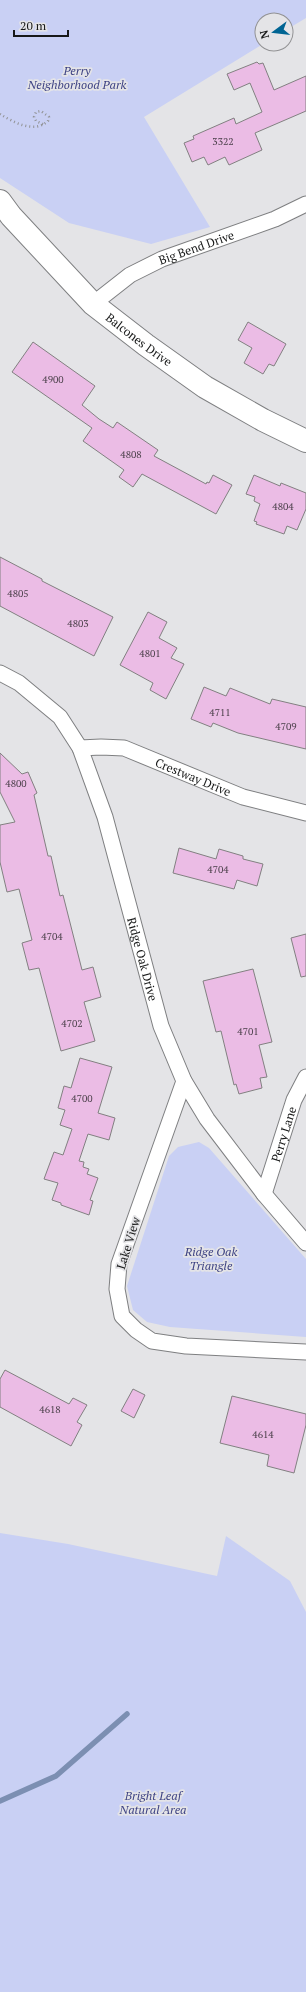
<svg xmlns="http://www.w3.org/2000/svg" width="306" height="1992" viewBox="0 0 306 1992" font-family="'PT Serif',serif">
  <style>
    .green { fill: #c9d0f4 }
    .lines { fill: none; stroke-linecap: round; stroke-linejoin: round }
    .stream { stroke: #7c8fb2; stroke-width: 5.5 }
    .building { fill: #ebbce5; stroke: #828081 }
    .street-casing { stroke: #7e7f81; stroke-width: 17 }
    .secondary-casing { stroke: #7e7f81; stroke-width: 24 }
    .path { stroke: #919294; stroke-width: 2.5; stroke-dasharray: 1 3; stroke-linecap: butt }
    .street { stroke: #fff; stroke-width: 15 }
    .secondary { stroke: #fff; stroke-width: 22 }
    .labels { text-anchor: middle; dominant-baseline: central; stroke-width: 3.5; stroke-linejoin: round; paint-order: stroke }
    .number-label { font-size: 10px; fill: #4c414b }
    .park-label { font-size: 12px; font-style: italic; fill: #3e4384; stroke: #e4e4e7 }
    .street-label { font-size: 12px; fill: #171818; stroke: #e4e4e7 }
  </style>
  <rect width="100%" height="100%" fill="#e4e4e7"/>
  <!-- green -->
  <g class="green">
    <path d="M0,0H306V18L286,30V20H262L263,44L144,117L210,227L151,244L69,223L0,178Z"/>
    <path d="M199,1142L209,1148L306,1259V1337L170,1327L147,1322L133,1310L127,1286L169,1156L178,1147Z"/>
    <path d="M0,1533L68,1544L217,1576L226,1536L290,1581L306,1612V1992H0Z"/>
  </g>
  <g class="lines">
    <!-- stream -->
    <path class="stream" d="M0,1801L56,1776L127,1714"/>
  </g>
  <!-- building -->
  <g class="building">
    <path d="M257,62L259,64L263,63L274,90L306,76V111L255,133L262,150L229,165L225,157L208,165L204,157L192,162L184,143L194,139L193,136L234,118L236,124L262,112L250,83L234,90L227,74Z"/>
    <path d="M248,322L286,344L274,366L269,364L263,374L244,363L252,348L238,340Z"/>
    <path d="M33,342L95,386L82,405L99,419L113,428L117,422L158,450L154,456L206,484L207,482L209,483L213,475L232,485L216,514L142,474L133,487L119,477L124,470L83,441L92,428L12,372Z"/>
    <path d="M254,475L280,486L281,483L306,493V509L297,530L287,526L284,534L256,524L257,522L254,521L260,504L254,501L255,497L246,494Z"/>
    <path d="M0,557L42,579V581L113,617L94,656L0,606Z"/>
    <path d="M148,612L167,622L159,638L177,648L171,658L184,664L166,699L150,690L153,683L120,665Z"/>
    <path d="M204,687L226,696L230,688L270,704L272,699L306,707V749L238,733L213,723L211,727L191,719Z"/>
    <path d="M0,753L22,774L28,772L37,793L34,795L48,856H51L60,896L63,895L82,970L93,967L101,997L84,1002L95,1041L61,1051L39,968L29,970L22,943L32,940L19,889L7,892L0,862V825L15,822L0,792Z"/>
    <path d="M179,848L216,859L219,849L243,856V859L263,864L257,886L237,880L234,889L173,873Z"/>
    <path d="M306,934V976L301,977L291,938Z"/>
    <path d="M253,969L272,1042L259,1045L267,1077L260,1078L262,1088L239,1094L236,1084L234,1085L221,1031L216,1032L203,981Z"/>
    <path d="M80,1058L112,1067L98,1113L115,1118L109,1140L88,1134L79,1161L84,1162L83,1167L89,1169L87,1174L98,1178L90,1200L93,1201L89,1215L61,1205V1203L52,1200L58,1183L44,1179L54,1152L63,1155L72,1129L60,1125L65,1110L58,1108L64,1086L71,1088Z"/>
    <path d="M5,1370L69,1404L73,1398L87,1405L77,1422L82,1425L71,1446L0,1407V1379Z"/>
    <path d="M133,1389L145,1395L134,1418L121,1411Z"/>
    <path d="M232,1396L306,1414V1425L294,1473L267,1466L269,1455L220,1443Z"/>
  </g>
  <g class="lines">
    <!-- street casing -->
    <g class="street-casing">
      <g id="street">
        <path id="s1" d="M93,304L130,275L162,259L275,219L306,204"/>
        <path id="s2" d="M0,673L19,683L60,717L80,748L105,817L161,1026L184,1081L207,1119L264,1194L306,1243"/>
        <path id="s3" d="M80,748L101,747L124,748L243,797L306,813"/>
        <path d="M184,1081L119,1264L117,1289L122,1316L136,1330L152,1341L186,1346L306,1352"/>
        <path id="s4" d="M264,1194L294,1100L306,1077"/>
      </g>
    </g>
    <!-- secondary casing -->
    <g class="secondary-casing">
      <g id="secondary">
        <path id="s5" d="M0,201L11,216L93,304L146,345L205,387L263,420L306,441"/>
      </g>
    </g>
    <!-- path -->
    <path class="path" d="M0,114C13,122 34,134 48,121L49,117L41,111L36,112L34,117L36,121L45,125"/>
    <!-- street -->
    <use href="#street" class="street"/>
    <!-- secondary -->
    <use href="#secondary" class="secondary"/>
  </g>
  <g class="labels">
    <!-- number labels -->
    <g class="number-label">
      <text x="223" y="141">3322</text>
      <text x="53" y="379">4900</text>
      <text x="131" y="454">4808</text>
      <text x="283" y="506">4804</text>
      <text x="18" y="593">4805</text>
      <text x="78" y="623">4803</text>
      <text x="150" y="653">4801</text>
      <text x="220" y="712">4711</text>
      <text x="286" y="726">4709</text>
      <text x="16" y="783">4800</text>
      <text x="218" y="869">4704</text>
      <text x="52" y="936">4704</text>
      <text x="72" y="1023">4702</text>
      <text x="248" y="1031">4701</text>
      <text x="82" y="1098">4700</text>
      <text x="50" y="1409">4618</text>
      <text x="263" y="1434">4614</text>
    </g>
    <!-- park labels -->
    <g class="park-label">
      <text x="77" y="70">Perry<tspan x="77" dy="14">Neighborhood Park</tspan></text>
      <text x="211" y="1251">Ridge Oak<tspan x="211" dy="14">Triangle</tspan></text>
      <text x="153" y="1795">Bright Leaf<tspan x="153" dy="14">Natural Area</tspan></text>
    </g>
    <!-- street labels -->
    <g class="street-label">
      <text stroke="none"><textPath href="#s1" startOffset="119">Big Bend Drive</textPath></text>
      <text stroke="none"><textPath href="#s5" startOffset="197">Balcones Drive</textPath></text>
      <text stroke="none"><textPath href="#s3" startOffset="119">Crestway Drive</textPath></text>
      <text stroke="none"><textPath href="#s2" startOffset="332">Ridge Oak Drive</textPath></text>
      <text stroke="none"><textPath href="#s4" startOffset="63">Perry Lane</textPath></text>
      <text transform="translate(128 1243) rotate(-73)">Lake View</text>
    </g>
  </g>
  <!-- north arrow -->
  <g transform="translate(274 32) rotate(255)"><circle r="19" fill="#e4e4e7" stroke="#929294"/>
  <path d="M0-3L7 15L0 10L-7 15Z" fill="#006493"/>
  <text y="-6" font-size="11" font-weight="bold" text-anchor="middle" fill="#171818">N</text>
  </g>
  <!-- scale -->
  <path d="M14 30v6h54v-6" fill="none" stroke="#171818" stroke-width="2"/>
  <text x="20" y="30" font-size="12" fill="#171818" stroke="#e4e4e7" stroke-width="3" paint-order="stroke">20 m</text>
</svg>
